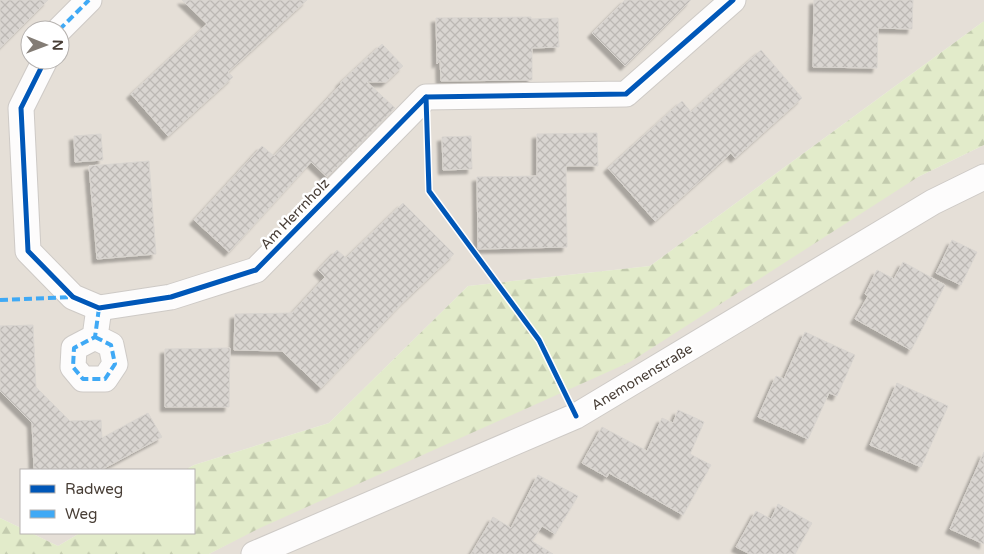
<svg xmlns="http://www.w3.org/2000/svg" width="984" height="554" viewBox="0 0 984 554" font-family="'Varela Round',sans-serif">
  <style>
    .residential { fill: #e5dfd7; fill-rule: evenodd }
    .forest { fill: url(#forest-firs) }
    .building { fill: url(#building-cross-hatch); stroke: #d9d5d0; filter: url(#shadow) }
    .lines { fill: none; stroke-linecap: round; stroke-linejoin: round }
    .minor-casing { stroke: #cecac6; stroke-width: 27 }
    .minor { stroke: #fdfcfc; stroke-width: 25 }
    .quiet { stroke: #3fa9f5; stroke-width: 4; stroke-dasharray: 8 4; stroke-linecap: butt }
    .cycleway-casing { stroke: #fff; stroke-width: 8 }
    .cycleway { stroke: #0057b8; stroke-width: 5 }
    .labels { text-anchor: middle; dominant-baseline: central; stroke-width: 5; stroke-linejoin: round; paint-order: stroke }
    .street-label { font-size: 14px; fill: #483e36; stroke: #fff }
  </style>
  <defs>
    <pattern id="forest-firs" width="22" height="20" patternUnits="userSpaceOnUse" patternTransform="scale(1.25)"><rect width="22" height="20" fill="#e2ebca"/><path d="M5 1l3.5 6h-7zM16 11l3.5 6h-7z" fill="#c3cbae"/></pattern>
    <pattern id="building-cross-hatch" width="8" height="8" patternUnits="userSpaceOnUse" patternTransform="scale(1.25)"><rect width="8" height="8" fill="#d9d5d1"/><path d="M0 0l8 8M0 8l8-8" fill="none" stroke="#bcb8b4"/></pattern>
    <filter id="shadow"><feDropShadow dx="-4.5" dy="4.5" stdDeviation="1" flood-color="#0004"/></filter>
  </defs>
  <rect width="100%" height="100%" fill="#f1eeea"/>
  <!-- residential -->
  <g class="residential">
    <path d="M0,0H984V21L650,266L468,286L329,423L194,465L185,470H21V528L0,518ZM30,30H60V60H30Z"/>
    <path d="M984,145V554H209L918,177Z"/>
    <path d="M31,533H80L58,546Z"/>
  </g>
  <!-- forest -->
  <path class="forest" d="M984,21V145L918,177L630,362L260,528L209,554H0V518L21,528V533H31L58,546L80,533H194V470H185L194,465L329,423L468,286L650,266Z"/>
  <!-- building -->
  <g class="building">
    <path d="M0,0H48L0,48Z"/>
    <path d="M182,0H307L228,72L233,77L168,136L131,94L207,24Z"/>
    <path d="M625,0H691L625,66L592,33Z"/>
    <path d="M814,0H913L912,29L878,28L877,68L813,67Z"/>
    <path d="M531,17V19L558,18L559,47L532,48V80L441,81L440,60L437,64L436,18Z"/>
    <path d="M382,44L403,66L386,82H367L395,108L327,177L311,162L229,252L194,220L262,146L274,156L342,83H340Z"/>
    <path d="M761,50L802,98L735,158L731,153L655,221L608,168L682,101L691,112Z"/>
    <path d="M597,133L598,166H566L567,247L478,249L477,177L537,176V134Z"/>
    <path d="M101,134L103,160L75,162L74,136Z"/>
    <path d="M471,136L472,169L443,170L442,137Z"/>
    <path d="M149,161L156,254L97,259L89,166Z"/>
    <path d="M403,203L454,254L402,303L321,388L282,351L234,350L235,314L292,313L325,277L318,270L337,250L346,258Z"/>
    <path d="M952,240L977,252L961,285L936,273Z"/>
    <path d="M903,262L945,285L911,350L855,319L868,296L865,294L877,270L894,279Z"/>
    <path d="M33,325L36,387L70,421L101,420L102,438L148,413L162,437L101,470H34L32,423L0,391V326Z"/>
    <path d="M805,332L855,355L837,396L829,393L808,439L758,417L776,376L784,379Z"/>
    <path d="M230,348L229,407H165V349Z"/>
    <path d="M897,383L948,406L921,467L870,445Z"/>
    <path d="M678,410L704,422L690,454L711,465L683,515L609,473L607,477L582,463L602,427L647,451L662,418L673,423Z"/>
    <path d="M984,452V544L950,529Z"/>
    <path d="M538,475L578,496L555,534L542,526L532,541L553,554H471L493,517L511,528Z"/>
    <path d="M778,504L812,523L795,554H750L736,547L756,511L771,519Z"/>
  </g>
  <g class="lines">
    <!-- minor casing -->
    <g class="minor-casing">
      <g id="minor">
        <path d="M59,30L89,0"/>
        <path d="M45,60L21,108L28,251L73,297L99,308L171,297L256,270L426,97L626,94L733,0"/>
        <path d="M95,337L111,345L115,364L105,379H83L73,367L74,348L95,337L99,308"/>
        <path d="M254,554L576,416L933,202L984,177"/>
      </g>
    </g>
    <!-- minor -->
    <use href="#minor" class="minor"/>
    <!-- quiet -->
    <g class="quiet">
      <path d="M59,30L89,0"/>
      <path d="M0,300L73,297"/>
      <path d="M95,337L111,345L115,364L105,379H83L73,367L74,348L95,337L99,308"/>
    </g>
    <!-- cycleway casing -->
    <g class="cycleway-casing">
      <g id="cycleway">
        <path d="M45,60L21,108L28,251L73,297L99,308L171,297L256,270L426,97L626,94L733,0"/>
        <path d="M426,97L429,191L539,340L576,416"/>
      </g>
    </g>
    <!-- cycleway -->
    <use href="#cycleway" class="cycleway"/>
  </g>
  <g class="labels">
    <!-- street labels -->
    <g class="street-label">
      <text transform="translate(295 214) rotate(-46)">Am Herrnholz</text>
      <text transform="translate(642 377) rotate(-31)">Anemonenstraße</text>
    </g>
  </g>
  <!-- legend -->
  <rect x="20" y="469" width="175" height="65" fill="#ffffff" stroke="#b6b2af"/>
  <rect x="30" y="485" width="25" height="8" fill="#0057b8" stroke="#b6b2af"/>
  <text x="65" y="494" font-size="15" fill="#483e36">Radweg</text>
  <rect x="30" y="510" width="25" height="8" fill="#3fa9f5" stroke="#b6b2af"/>
  <text x="65" y="519" font-size="15" fill="#483e36">Weg</text>
  <!-- north arrow -->
  <g transform="translate(45 45) rotate(91)"><circle r="24" fill="#ffffff" stroke="#b6b2af"/>
  <path d="M0-4L9 19L0 12L-9 19Z" fill="#837c75"/>
  <text y="-8" font-size="14" font-weight="bold" text-anchor="middle" fill="#483e36">N</text>
  </g>
</svg>
